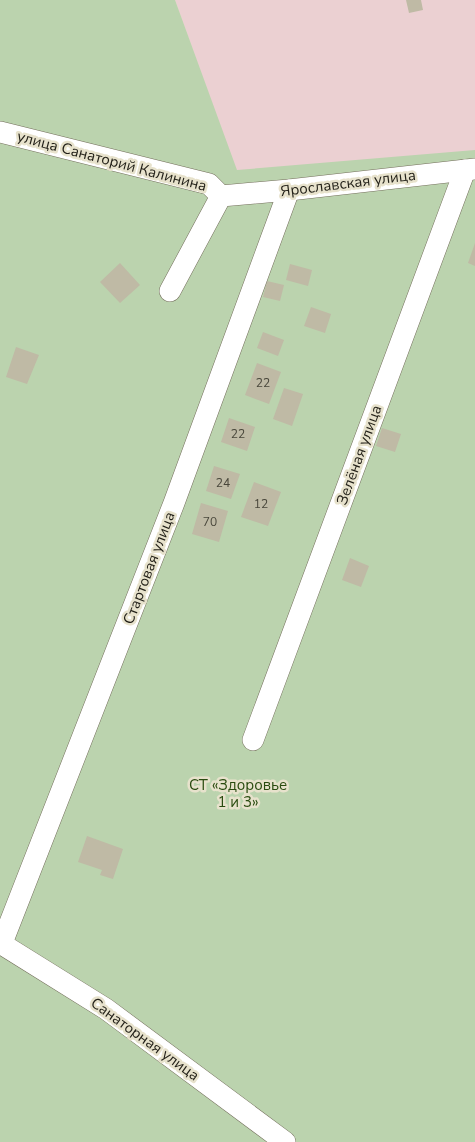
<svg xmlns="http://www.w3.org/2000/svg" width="475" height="1142" viewBox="0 0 475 1142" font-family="'Nunito Sans',sans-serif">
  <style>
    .industrial { fill: #ebd0d2 }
    .green { fill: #bbd3ae }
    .building { fill: #bfbaa5 }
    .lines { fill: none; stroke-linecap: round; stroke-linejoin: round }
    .minor-casing { stroke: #746f5c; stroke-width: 22 }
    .minor { stroke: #fff; stroke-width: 21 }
    .labels { text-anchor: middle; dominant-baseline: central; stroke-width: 5; stroke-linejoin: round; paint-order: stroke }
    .number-label { font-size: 12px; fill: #48463a }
    .street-label { font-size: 15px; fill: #211f17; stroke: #e7e2cc }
    .park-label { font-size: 15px; fill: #294b0f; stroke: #e7e2cc }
  </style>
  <rect width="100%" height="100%" fill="#e7e2cc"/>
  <!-- industrial -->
  <path class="industrial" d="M175,0H475V154L239,178Z"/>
  <!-- green -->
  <path class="green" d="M0,0H175L237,170L475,150V1142H0Z"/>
  <!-- building -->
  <g class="building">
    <path d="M406,0H421L423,10L409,13Z"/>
    <path d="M475,243V266L468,263Z"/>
    <path d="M120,263L140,285L120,303L100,282Z"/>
    <path d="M290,264L312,270L308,286L286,280Z"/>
    <path d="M267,281L284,285L280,301L263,297Z"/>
    <path d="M311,307L331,314L325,333L304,326Z"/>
    <path d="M263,332L284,340L278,356L257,348Z"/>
    <path d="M16,347L39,355L27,384L6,377Z"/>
    <path d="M257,363L281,372L269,404L245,395Z"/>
    <path d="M284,388L303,394L292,426L273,419Z"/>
    <path d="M229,418L255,427L247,451L221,442Z"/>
    <path d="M382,428L401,434L395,452L376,446Z"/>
    <path d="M214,466L240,474L231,499L206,491Z"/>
    <path d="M254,482L281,492L268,526L241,517Z"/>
    <path d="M201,503L228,511L219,542L192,534Z"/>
    <path d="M350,558L369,566L361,587L342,580Z"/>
    <path d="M87,836L123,849L113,879L100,875L102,870L78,862Z"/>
  </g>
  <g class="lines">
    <!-- minor casing -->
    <g class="minor-casing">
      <g id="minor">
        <path d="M0,132L209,184L221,196"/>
        <path d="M221,196L289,190L475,169"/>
        <path d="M170,291L221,196"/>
        <path d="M253,740L465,170"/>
        <path d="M0,943L106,1009L285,1142"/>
        <path d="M2,943L174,503L289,190"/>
      </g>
    </g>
    <!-- minor -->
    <use href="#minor" class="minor"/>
  </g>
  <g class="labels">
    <!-- number labels -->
    <g class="number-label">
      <text x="263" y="383">22</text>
      <text x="238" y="434">22</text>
      <text x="223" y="483">24</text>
      <text x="261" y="504">12</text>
      <text x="210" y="522">70</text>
    </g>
    <!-- street labels -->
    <g class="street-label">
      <text transform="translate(112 161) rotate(15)">улица Санаторий Калинина</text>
      <text transform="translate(348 183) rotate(-7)">Ярославская улица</text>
      <text transform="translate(359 455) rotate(-70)">Зелёная улица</text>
      <text transform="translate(149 568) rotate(-69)">Стартовая улица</text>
      <text transform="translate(145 1039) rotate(36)">Санаторная улица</text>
    </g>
    <!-- park labels -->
    <g class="park-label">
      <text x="238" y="785">СТ «Здоровье<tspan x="238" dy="17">1 и 3»</tspan></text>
    </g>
  </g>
</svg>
